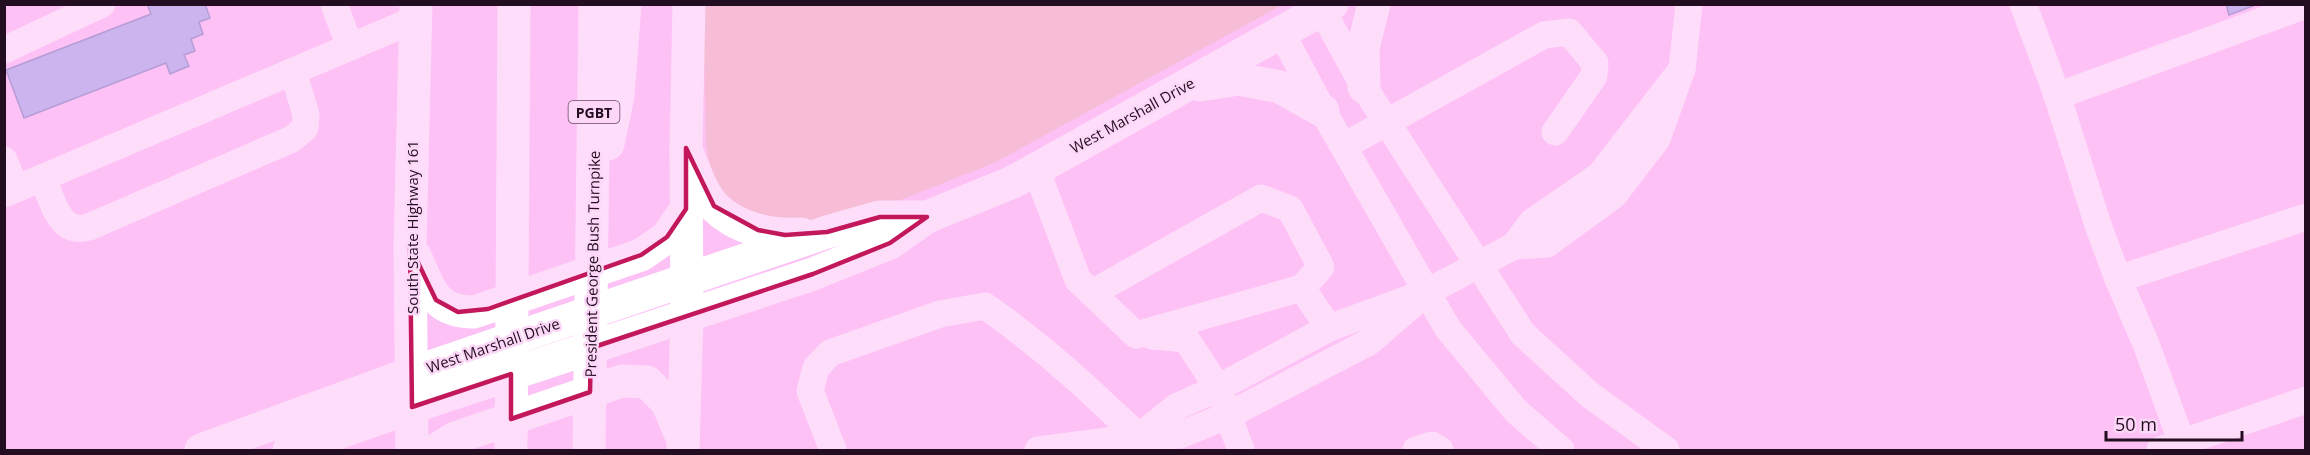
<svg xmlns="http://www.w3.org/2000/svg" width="2310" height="455" viewBox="0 0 2310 455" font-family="'Open Sans',sans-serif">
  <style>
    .green { fill: #efb9af }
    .building { fill: #90a4e4; stroke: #5f71ad; stroke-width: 1.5 }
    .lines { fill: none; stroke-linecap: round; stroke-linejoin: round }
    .minor { stroke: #fff; stroke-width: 27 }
    .major { stroke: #fff; stroke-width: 33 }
    .highway { stroke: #fff; stroke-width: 33 }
    .marked { fill: none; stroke: #c2185b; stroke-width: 4.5; stroke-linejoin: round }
    .labels { text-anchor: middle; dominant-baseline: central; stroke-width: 5; stroke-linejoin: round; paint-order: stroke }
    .shield { fill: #fcd7f7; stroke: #644a61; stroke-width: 1.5 }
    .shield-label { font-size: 14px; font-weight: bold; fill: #230e21 }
    .street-label { font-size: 15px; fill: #230e21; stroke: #fcd7f7 }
  </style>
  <rect width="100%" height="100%" fill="#fdc1f6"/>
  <!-- green -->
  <path class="green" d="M703,5H1282L996,162L893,203L800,227L750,218L712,181L706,146Z"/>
  <!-- building -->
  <g class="building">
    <path d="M147,4H205L210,18L199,22L203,34L191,39L195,51L184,55L189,66L170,74L166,63L24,118L6,70L151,14Z"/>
    <path d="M2226,4H2258L2229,15Z"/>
  </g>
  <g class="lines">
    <!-- minor -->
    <g class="minor">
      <path d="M334,4L350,47"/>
      <path d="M2023,4L2056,92L2098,225L2118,279"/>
      <path d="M1322,10L1364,87L1523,334L1590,395L1666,450"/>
      <path d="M1281,32L1323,111L1448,329L1516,411L1561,450"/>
      <path d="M4,50L102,4"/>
      <path d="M2057,96L2306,5"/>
      <path d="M1344,146L1544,35L1569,32L1595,63L1594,76L1555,132"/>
      <path d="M4,160L16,189"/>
      <path d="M1036,169L1078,280L1136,335L1302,288L1321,267L1290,209L1261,198L1092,293"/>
      <path d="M43,178C52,200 59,236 89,227L292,139L305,128L306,115L293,71"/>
      <path d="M4,194L416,19"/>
      <path d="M1514,246L1547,244L1614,195L1657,139L1682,69L1689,4"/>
      <path d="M1302,288L1329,328"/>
      <path d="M1152,336L1186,339L1218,388L1241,450"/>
      <path d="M1139,437L1176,407L1218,388L1329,328L1427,292L1514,246L1532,222L1600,175L1682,69"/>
      <path d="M2182,443L2146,344L2118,279L2306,217"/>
      <path d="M833,450L810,391L816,368L830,353L940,314L985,306C1028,336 1068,370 1106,406C1120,420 1137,431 1144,450"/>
      <path d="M1038,450L1139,437L1180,435L1229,415L1369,342L1412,305"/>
      <path d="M1416,450L1432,445L1440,450"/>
      <path d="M2160,450L2306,400"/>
    </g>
    <!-- major -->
    <g class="major">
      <path d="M1200,85L1239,79L1280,87L1323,111"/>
      <path d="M1364,87L1363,48L1374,4"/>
      <path d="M689,157C696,173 702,194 715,207C737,229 771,236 801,234"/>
      <path d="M415,256C430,288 433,312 474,312L641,255L667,237L686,209"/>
      <path d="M201,450L412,373L827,232L880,217H927"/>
      <path d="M289,450L412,407L813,274L890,243L927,217L1013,182L1332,4"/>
      <path d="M412,450L410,246L416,4"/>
      <path d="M436,450L455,438L622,381L647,382L667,402L681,435"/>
      <path d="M683,450L687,316L686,148L689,4"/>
    </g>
    <!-- highway -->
    <g class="highway">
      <path d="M608,144L618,96L625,4"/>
      <path d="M511,450L514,4"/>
      <path d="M589,450L595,4"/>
    </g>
  </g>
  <!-- marked area -->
  <path d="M0 0H2310V455H0ZM686,148L714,206L758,230L785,235L827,232L880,217H927L890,243L813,274L591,348L590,392L511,419V374L412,407L410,246L436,300L458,312L488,309L641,255L667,237L686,209Z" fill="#fdc1f6" fill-opacity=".55" fill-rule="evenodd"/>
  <path class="marked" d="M686,148L714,206L758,230L785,235L827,232L880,217H927L890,243L813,274L591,348L590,392L511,419V374L412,407L410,246L436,300L458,312L488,309L641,255L667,237L686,209Z"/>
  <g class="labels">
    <!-- shield labels -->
    <rect class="shield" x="568.5" y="101" width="51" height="22" rx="4.5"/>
    <g class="shield-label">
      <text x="594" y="112">PGBT</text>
    </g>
    <!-- street labels -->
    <g class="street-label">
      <text transform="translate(1132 115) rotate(-29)">West Marshall Drive</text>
      <text transform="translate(412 227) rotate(-90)">South State Highway 161</text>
      <text transform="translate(592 264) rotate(-89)">President George Bush Turnpike</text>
      <text transform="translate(493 345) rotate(-19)">West Marshall Drive</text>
    </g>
  </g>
  <!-- border -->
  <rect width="2310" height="455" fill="none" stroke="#230e21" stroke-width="12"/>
  <!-- scale -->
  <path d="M2106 431v9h136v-9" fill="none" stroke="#230e21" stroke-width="3"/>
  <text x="2115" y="431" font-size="18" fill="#230e21" stroke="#fcd7f7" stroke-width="4.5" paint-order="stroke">50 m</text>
</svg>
